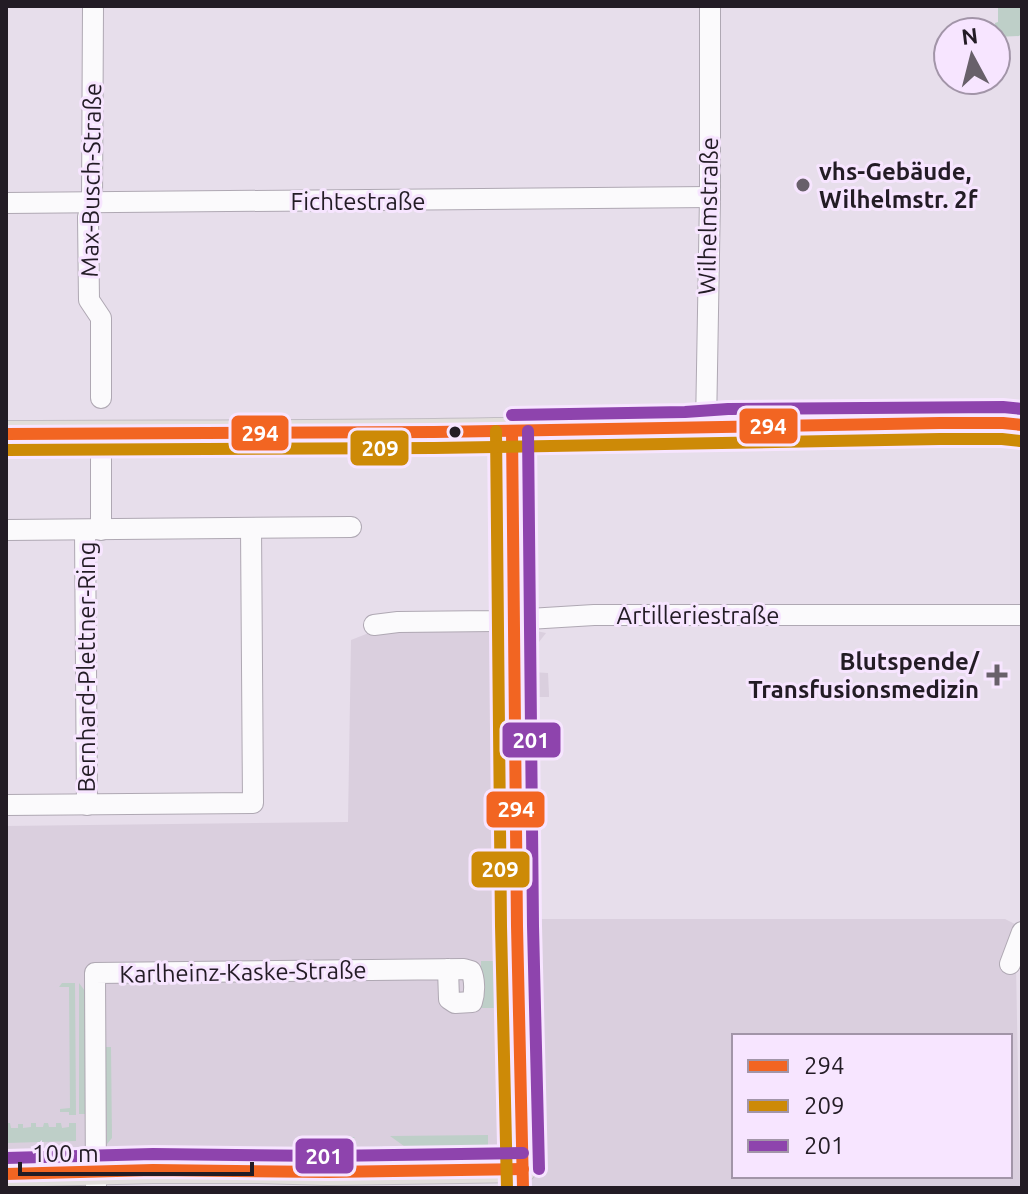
<svg xmlns="http://www.w3.org/2000/svg" width="1028" height="1194" viewBox="0 0 1028 1194" font-family="Ubuntu,sans-serif">
  <style>
    .industrial { fill: #dacfde; fill-rule: evenodd }
    .green { fill: #becfc8 }
    .lines { fill: none; stroke-linecap: round; stroke-linejoin: round }
    .minor-casing { stroke: #afa8b3; stroke-width: 22 }
    .major-casing { stroke: #c2bdc4; stroke-width: 28 }
    .minor { stroke: #fbfafc; stroke-width: 20 }
    .major { stroke: #e2dedb; stroke-width: 26 }
    .bus-1-casing { stroke: #f7e5ff; stroke-width: 18 }
    .bus-2-casing { stroke: #f7e5ff; stroke-width: 18 }
    .bus-3-casing { stroke: #f7e5ff; stroke-width: 18 }
    .bus-1 { stroke: #f26522; stroke-width: 12 }
    .bus-2 { stroke: #cd8a07; stroke-width: 12 }
    .bus-3 { stroke: #8e44ad; stroke-width: 12 }
    .poi-dot { fill: #68606a; stroke: #f7e5ff; stroke-width: 3 }
    .bus-dot { fill: #231c25; stroke: #f7e5ff; stroke-width: 3 }
    .labels { text-anchor: middle; dominant-baseline: central; stroke-width: 6; stroke-linejoin: round; paint-order: stroke }
    .poi-label { font-size: 24px; font-weight: bold; fill: #231c25; stroke: #f7e5ff; text-anchor: start }
    .street-label { font-size: 24px; fill: #231c25; stroke: #f7e5ff }
    .line-badge { stroke: #f7e5ff; stroke-width: 3 }
    .badge-label { font-size: 22px; text-anchor: middle; font-weight: bold; fill: #fff }
  </style>
  <rect width="100%" height="100%" fill="#e7deeb"/>
  <!-- industrial -->
  <path class="industrial" d="M512,626L546,633L532,651V672L548,673L549,694V697H534L535,919H1005L1017,925L1016,963L1020,1188H508V1171L6,1174V826L348,822L351,640L384,627ZM734,1036H1010V1176H734Z"/>
  <!-- green -->
  <g class="green">
    <path d="M998,6H1022V33L1019,36L996,37L995,23L998,22Z"/>
    <path d="M528,939H534L539,950L542,969V1124H533Z"/>
    <path d="M481,961H496L497,992L494,1008H481Z"/>
    <path d="M62,983H75L76,1115H69V1112H60V1109L70,1108L69,987H59Z"/>
    <path d="M79,983L85,991V1114H79Z"/>
    <path d="M105,1047H111L112,1138L107,1144Z"/>
    <path d="M10,1123L11,1128H18V1124H23V1128L31,1127V1123H36V1127H43L44,1123H48L49,1127H56V1123H61L62,1128L69,1127V1123H76V1141L6,1143V1123Z"/>
    <path d="M488,1135V1153L470,1158L422,1159L390,1136Z"/>
    <path d="M340,1137H355L327,1160L273,1158L132,1156V1151L330,1148Z"/>
    <path d="M382,1146L397,1157L350,1160L349,1157L362,1147Z"/>
  </g>
  <g class="lines">
    <!-- minor casing -->
    <g class="minor-casing">
      <g id="minor">
        <path d="M93,6L92,202L88,217L89,300L101,318V398"/>
        <path d="M6,203L710,197"/>
        <path d="M706,427L710,197V6"/>
        <path d="M101,434V530"/>
        <path d="M6,530L351,527"/>
        <path d="M85,530L87,805"/>
        <path d="M374,625L398,622L494,621L594,615H1022"/>
        <path d="M6,805L253,803L251,528"/>
        <path d="M1010,964L1022,932"/>
        <path d="M96,1188L95,973L464,969L471,971C475,979 475,993 472,1002L455,1003L449,999L448,969"/>
      </g>
    </g>
    <!-- major casing -->
    <g class="major-casing">
      <g id="major">
        <path d="M6,434C169,433 332,434 495,431C665,428 834,423 1003,423L1022,425"/>
        <path d="M6,1174L153,1170H258L328,1172L523,1169L517,926L512,431"/>
      </g>
    </g>
    <!-- minor -->
    <use href="#minor" class="minor"/>
    <!-- major -->
    <use href="#major" class="major"/>
    <!-- bus-1 casing -->
    <g class="bus-1-casing">
      <g id="bus-1">
        <path d="M512,431L517,926L523,1188"/>
        <path d="M6,434L434,432L940,423H1003L1022,425"/>
        <path d="M6,1174L153,1170L328,1172L523,1169"/>
      </g>
    </g>
    <!-- bus-2 casing -->
    <g class="bus-2-casing">
      <g id="bus-2">
        <path d="M496,431L501,926L507,1188"/>
        <path d="M6,450L434,448L940,439H1002L1020,441"/>
      </g>
    </g>
    <!-- bus-3 casing -->
    <g class="bus-3-casing">
      <g id="bus-3">
        <path d="M512,415L685,412L728,409L1003,407L1022,409"/>
        <path d="M528,431L533,926L539,1169"/>
        <path d="M6,1158L153,1154L328,1156L523,1153"/>
      </g>
    </g>
    <!-- bus-1 -->
    <use href="#bus-1" class="bus-1"/>
    <!-- bus-2 -->
    <use href="#bus-2" class="bus-2"/>
    <!-- bus-3 -->
    <use href="#bus-3" class="bus-3"/>
  </g>
  <!-- markers -->
  <g class="poi-dot">
    <circle cx="803" cy="185" r="8"/>
    <path d="M993 663h8v8h8v8h-8v8h-8v-8h-8v-8h8z"/>
  </g>
  <circle class="bus-dot" cx="455" cy="432" r="7"/>
  <g class="labels">
    <!-- poi labels -->
    <g class="poi-label">
      <text x="819" y="171">vhs-Gebäude,<tspan x="819" dy="28">Wilhelmstr. 2f</tspan></text>
      <text x="979" y="661" text-anchor="end">Blutspende/<tspan x="979" dy="28">Transfusionsmedizin</tspan></text>
    </g>
    <!-- street labels -->
    <g class="street-label">
      <text transform="translate(91 180) rotate(-89)">Max-Busch-Straße</text>
      <text x="358" y="201">Fichtestraße</text>
      <text transform="translate(708 216) rotate(-89)">Wilhelmstraße</text>
      <text x="698" y="615">Artilleriestraße</text>
      <text transform="translate(86 667) rotate(-90)">Bernhard-Plettner-Ring</text>
      <text transform="translate(243 972) rotate(-1)">Karlheinz-Kaske-Straße</text>
    </g>
  </g>
  <g class="line-badge">
    <rect x="738" y="407" width="61" height="38" rx="8" fill="#f26522"/>
    <rect x="230" y="414" width="60" height="38" rx="8" fill="#f26522"/>
    <rect x="349" y="429" width="61" height="38" rx="8" fill="#cd8a07"/>
    <rect x="501" y="721" width="61" height="38" rx="8" fill="#8e44ad"/>
    <rect x="485" y="790" width="61" height="39" rx="8" fill="#f26522"/>
    <rect x="470" y="850" width="61" height="39" rx="8" fill="#cd8a07"/>
    <rect x="294" y="1137" width="61" height="38" rx="8" fill="#8e44ad"/>
  </g>
  <g class="badge-label">
    <text x="768" y="434">294</text>
    <text x="260" y="441">294</text>
    <text x="380" y="456">209</text>
    <text x="531" y="748">201</text>
    <text x="516" y="817">294</text>
    <text x="500" y="877">209</text>
    <text x="324" y="1164">201</text>
  </g>
  <!-- border -->
  <rect width="1028" height="1194" fill="none" stroke="#231c25" stroke-width="16"/>
  <!-- legend -->
  <rect x="732" y="1034" width="280" height="144" fill="#f7e5ff" stroke="#a295a8" stroke-width="2"/>
  <rect x="748" y="1060" width="40" height="12" fill="#f26522" stroke="#a295a8" stroke-width="2"/>
  <text x="804" y="1074" font-size="24" fill="#231c25">294</text>
  <rect x="748" y="1100" width="40" height="12" fill="#cd8a07" stroke="#a295a8" stroke-width="2"/>
  <text x="804" y="1114" font-size="24" fill="#231c25">209</text>
  <rect x="748" y="1140" width="40" height="12" fill="#8e44ad" stroke="#a295a8" stroke-width="2"/>
  <text x="804" y="1154" font-size="24" fill="#231c25">201</text>
  <!-- north arrow -->
  <g transform="translate(972 56) rotate(353)"><circle r="38" fill="#f7e5ff" stroke="#a295a8" stroke-width="2"/>
  <path d="M0-6L14 30L0 20L-14 30Z" fill="#68606a"/>
  <text y="-12" font-size="22" font-weight="bold" text-anchor="middle" fill="#231c25">N</text>
  </g>
  <!-- scale -->
  <path d="M20 1162v12h232v-12" fill="none" stroke="#231c25" stroke-width="4"/>
  <text x="32" y="1162" font-size="24" fill="#231c25" stroke="#f7e5ff" stroke-width="6" paint-order="stroke">100 m</text>
</svg>
